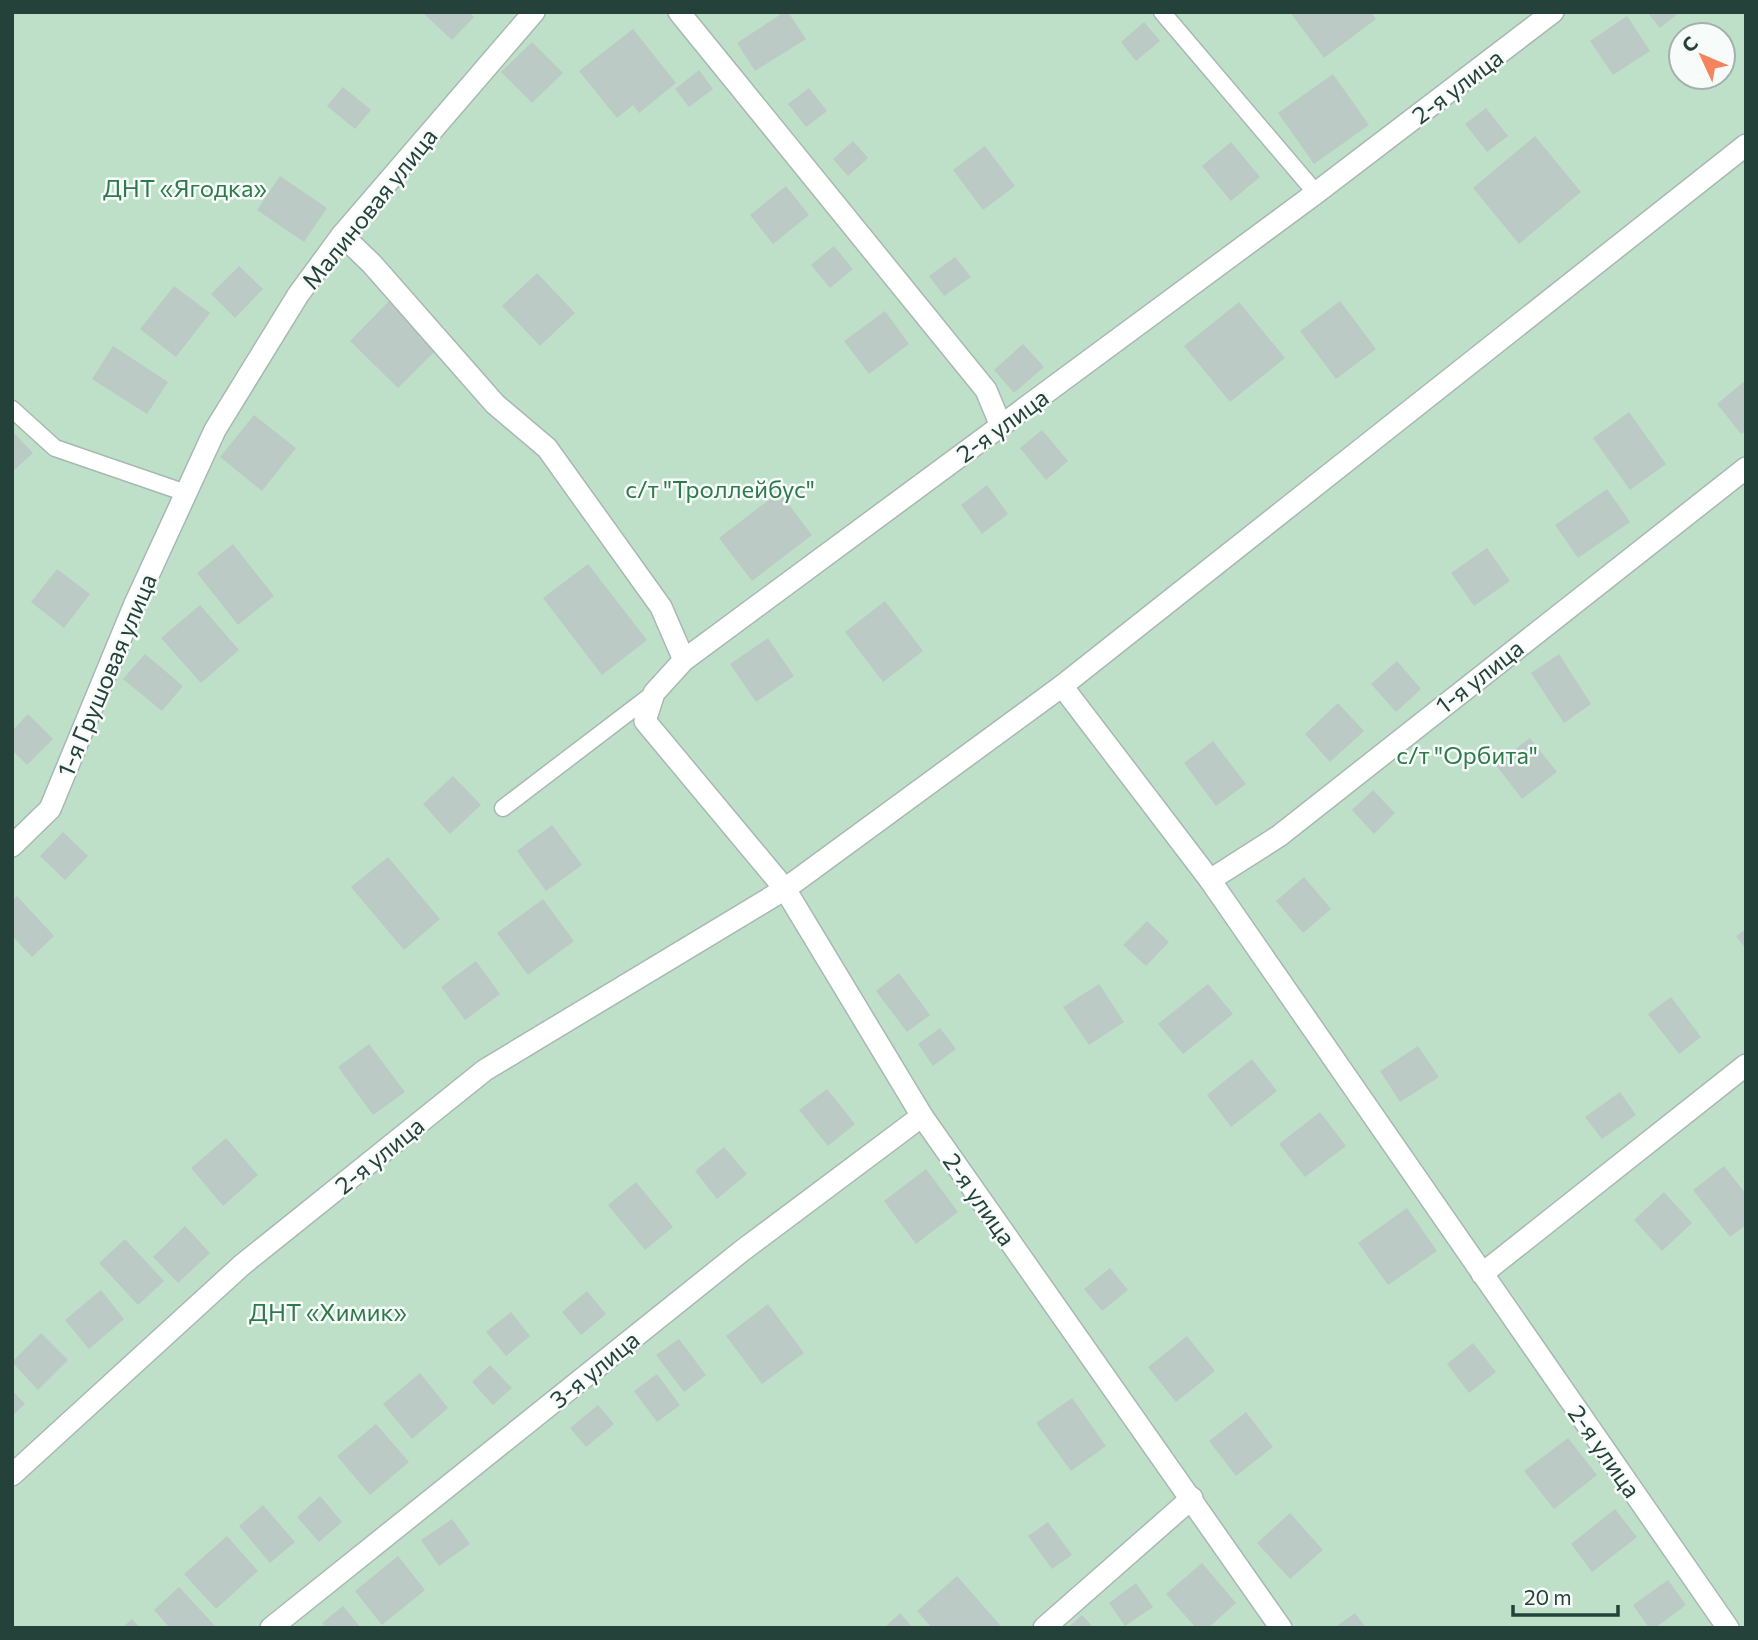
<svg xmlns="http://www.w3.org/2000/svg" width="1758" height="1640" viewBox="0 0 1758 1640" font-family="Commissioner,sans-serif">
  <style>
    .green { fill: #bfe0c8; fill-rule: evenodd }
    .building { fill: #bbcac4 }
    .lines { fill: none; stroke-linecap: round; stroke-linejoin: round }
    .lane-casing { stroke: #a8b8b2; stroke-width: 19 }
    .street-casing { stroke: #a8b8b2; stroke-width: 24 }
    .lane { stroke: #fff; stroke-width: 16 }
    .street { stroke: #fff; stroke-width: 21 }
    .labels { text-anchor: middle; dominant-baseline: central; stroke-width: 5; stroke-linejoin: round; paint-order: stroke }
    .street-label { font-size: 24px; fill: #24423a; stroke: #f7fbf9 }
    .park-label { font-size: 24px; fill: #2d7a4b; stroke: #f7fbf9 }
  </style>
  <rect width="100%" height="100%" fill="#e6efeb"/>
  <!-- green -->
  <path class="green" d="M12,12H1746V1628H12ZM1681,35H1723V77H1681Z"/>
  <!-- building -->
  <g class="building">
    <path d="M422,12H469L474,17L452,40Z"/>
    <path d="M784,12H788L806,39L755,71L737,43Z"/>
    <path d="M1290,12H1371L1376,19L1324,58Z"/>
    <path d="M1647,12H1680L1660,28Z"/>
    <path d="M1627,16L1650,51L1613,75L1590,41Z"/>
    <path d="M1144,22L1160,41L1136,61L1121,42Z"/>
    <path d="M633,29L676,83L639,113L633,105L617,118L579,71Z"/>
    <path d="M532,42L563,73L532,103L501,72Z"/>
    <path d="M699,70L713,89L689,107L675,89Z"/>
    <path d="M1333,74L1369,125L1314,164L1278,113Z"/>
    <path d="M343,87L371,110L355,129L327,106Z"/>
    <path d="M809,88L827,111L806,127L788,104Z"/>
    <path d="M1486,108L1508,136L1487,152L1465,124Z"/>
    <path d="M1535,136L1581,192L1519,244L1473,188Z"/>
    <path d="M853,141L868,158L848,176L833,159Z"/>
    <path d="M1231,142L1260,177L1231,201L1202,166Z"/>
    <path d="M985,146L1015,186L983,210L953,170Z"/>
    <path d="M280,176L327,208L304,242L257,210Z"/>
    <path d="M786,186L809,215L773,244L750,215Z"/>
    <path d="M834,246L853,269L830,288L811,265Z"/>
    <path d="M955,257L971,277L944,296L929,276Z"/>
    <path d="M239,266L263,289L235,318L211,294Z"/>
    <path d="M537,273L575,313L540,346L502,306Z"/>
    <path d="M174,286L210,313L176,357L140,329Z"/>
    <path d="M389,301L438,348L398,388L350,341Z"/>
    <path d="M1340,301L1376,349L1336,379L1300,331Z"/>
    <path d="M1239,302L1285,358L1230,402L1184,346Z"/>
    <path d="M885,311L909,344L869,374L844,341Z"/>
    <path d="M1023,344L1044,367L1014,393L994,370Z"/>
    <path d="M113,346L168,382L147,414L92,379Z"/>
    <path d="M1746,380V431L1741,434L1717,404Z"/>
    <path d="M1629,412L1666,464L1630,490L1593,438Z"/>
    <path d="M254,415L296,448L262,491L220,457Z"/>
    <path d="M1042,430L1068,461L1046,480L1020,448Z"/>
    <path d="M12,431L33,453L12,472Z"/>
    <path d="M987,485L1008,514L982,534L961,505Z"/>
    <path d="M1607,489L1630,522L1578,558L1555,525Z"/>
    <path d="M779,492L812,535L752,581L719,538Z"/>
    <path d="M233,544L274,596L238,625L197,573Z"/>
    <path d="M1487,548L1510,581L1474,606L1451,573Z"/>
    <path d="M588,564L647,640L602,675L543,598Z"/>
    <path d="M57,569L90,594L64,628L31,602Z"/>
    <path d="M885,601L923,651L883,682L845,632Z"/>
    <path d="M200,605L239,650L201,683L161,638Z"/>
    <path d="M768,638L794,676L756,702L730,664Z"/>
    <path d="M145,654L183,686L162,711L123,679Z"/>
    <path d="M1559,654L1591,704L1564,723L1531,673Z"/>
    <path d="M1397,661L1421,689L1396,712L1371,684Z"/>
    <path d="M1338,703L1364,731L1330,762L1305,734Z"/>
    <path d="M28,714L53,739L27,765L12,750V731Z"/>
    <path d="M1530,738L1557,772L1522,799L1495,764Z"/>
    <path d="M1213,741L1246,784L1216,806L1184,763Z"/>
    <path d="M453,776L481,805L450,834L423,804Z"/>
    <path d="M1373,790L1395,813L1374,834L1352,810Z"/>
    <path d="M552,825L582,865L546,891L517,851Z"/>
    <path d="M63,832L88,856L65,880L40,856Z"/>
    <path d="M388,857L440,919L404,950L351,887Z"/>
    <path d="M1304,877L1331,909L1303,933L1276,901Z"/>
    <path d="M17,896L54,936L32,957L12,936V901Z"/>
    <path d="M543,899L574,941L528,975L497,933Z"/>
    <path d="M1147,921L1169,942L1146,966L1123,945Z"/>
    <path d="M1746,929V949L1736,936Z"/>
    <path d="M476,961L500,994L465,1020L441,987Z"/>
    <path d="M899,973L930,1015L907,1032L876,991Z"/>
    <path d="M1099,984L1124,1022L1089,1045L1063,1007Z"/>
    <path d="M1208,984L1233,1014L1183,1054L1158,1024Z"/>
    <path d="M1671,997L1701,1037L1679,1054L1648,1014Z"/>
    <path d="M940,1028L956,1049L933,1066L918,1044Z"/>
    <path d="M369,1044L405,1092L373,1115L338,1067Z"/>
    <path d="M1418,1046L1439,1077L1400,1102L1380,1071Z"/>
    <path d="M1252,1059L1277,1091L1231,1127L1207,1095Z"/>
    <path d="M827,1089L855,1124L828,1146L799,1110Z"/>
    <path d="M1620,1092L1636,1115L1602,1139L1585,1117Z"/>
    <path d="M1320,1112L1346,1146L1305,1177L1279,1144Z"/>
    <path d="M226,1138L258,1175L223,1206L191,1168Z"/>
    <path d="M724,1147L747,1174L717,1199L695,1171Z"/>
    <path d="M1724,1166L1746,1194V1225L1730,1237L1693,1190Z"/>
    <path d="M926,1169L958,1212L916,1244L884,1201Z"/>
    <path d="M636,1182L673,1227L645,1250L608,1205Z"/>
    <path d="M1664,1192L1692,1223L1662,1251L1634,1220Z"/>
    <path d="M1407,1208L1437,1251L1388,1285L1358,1243Z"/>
    <path d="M185,1226L210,1253L178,1283L153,1257Z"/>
    <path d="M125,1239L164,1281L138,1305L99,1263Z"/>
    <path d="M1110,1268L1128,1290L1102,1311L1084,1289Z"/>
    <path d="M101,1290L124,1319L89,1349L65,1320Z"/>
    <path d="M587,1291L606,1314L581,1335L562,1312Z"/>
    <path d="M768,1304L804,1353L762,1384L726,1336Z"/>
    <path d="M511,1312L530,1336L506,1356L486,1332Z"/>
    <path d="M41,1333L68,1360L38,1390L12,1362Z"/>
    <path d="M1187,1336L1215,1371L1176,1402L1148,1367Z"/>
    <path d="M679,1339L706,1375L684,1392L656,1355Z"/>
    <path d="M1473,1343L1496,1372L1469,1393L1447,1364Z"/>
    <path d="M490,1365L512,1388L493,1405L472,1382Z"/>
    <path d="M420,1373L448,1408L412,1439L383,1404Z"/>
    <path d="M657,1374L680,1405L657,1422L634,1391Z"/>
    <path d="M12,1390L25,1404L12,1416Z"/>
    <path d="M1072,1398L1106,1446L1071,1471L1036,1423Z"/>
    <path d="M598,1405L614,1424L586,1447L570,1428Z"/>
    <path d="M1246,1412L1273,1447L1236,1476L1209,1441Z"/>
    <path d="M376,1424L409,1462L370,1495L337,1456Z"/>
    <path d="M1568,1438L1597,1475L1554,1509L1524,1471Z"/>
    <path d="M320,1496L342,1522L319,1542L297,1517Z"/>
    <path d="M263,1505L295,1542L270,1563L239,1526Z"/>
    <path d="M1615,1509L1637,1537L1592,1572L1571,1544Z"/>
    <path d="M1290,1513L1323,1550L1290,1579L1257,1543Z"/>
    <path d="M452,1519L470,1544L439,1566L421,1540Z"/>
    <path d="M1048,1522L1072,1555L1052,1569L1028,1536Z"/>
    <path d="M227,1536L258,1571L216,1609L184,1574Z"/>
    <path d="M398,1556L425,1590L382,1625L355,1591Z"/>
    <path d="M1202,1563L1236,1603L1208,1628H1196L1166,1594Z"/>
    <path d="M957,1576L1000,1625L997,1628H932L917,1611Z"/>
    <path d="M1668,1580L1686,1605L1655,1628H1649L1633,1605Z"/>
    <path d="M1136,1583L1153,1607L1125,1626L1109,1603Z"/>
    <path d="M179,1587L217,1628H170L154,1610Z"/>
    <path d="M343,1606L361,1628H326L322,1623Z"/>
    <path d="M900,1613L913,1628H884Z"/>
    <path d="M1355,1613L1366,1628H1334Z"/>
    <path d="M1082,1615L1094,1628H1067Z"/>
    <path d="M132,1619L140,1628H122Z"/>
  </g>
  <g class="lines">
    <!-- lane casing -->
    <g class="lane-casing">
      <g id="lane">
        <path d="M1162,12L1316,193"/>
        <path d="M12,409L55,448L186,493"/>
        <path d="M503,808L654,693"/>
      </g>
    </g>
    <!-- street casing -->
    <g class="street-casing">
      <g id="street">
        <path d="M679,12L986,390L1001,426"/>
        <path d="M342,235L372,264L495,404L547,448L661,607L684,660"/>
        <path d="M1062,686L1210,880L1728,1628"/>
        <path d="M12,846L50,809L134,606L215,430L298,295L342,235L534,12"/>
        <path d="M1210,880L1279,836L1746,468"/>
        <path d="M1482,1274L1746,1065"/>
        <path d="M12,1475L242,1265L485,1070L785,889L1062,686L1746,145"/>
        <path d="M271,1628L743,1250L922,1116"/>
        <path d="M1044,1628L1192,1498"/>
        <path d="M1281,1628L922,1116L785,889L645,721L654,693L684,660L1316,193L1553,12"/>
      </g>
    </g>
    <!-- lane -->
    <use href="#lane" class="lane"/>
    <!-- street -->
    <use href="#street" class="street"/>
  </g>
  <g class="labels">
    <!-- street labels -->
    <g class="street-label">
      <text transform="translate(1457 86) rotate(-37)">2-я улица</text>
      <text transform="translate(369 208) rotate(-51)">Малиновая улица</text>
      <text transform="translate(1002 425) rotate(-36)">2-я улица</text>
      <text transform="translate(106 675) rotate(-67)">1-я Грушовая улица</text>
      <text transform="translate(1479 676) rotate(-38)">1-я улица</text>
      <text transform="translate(379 1155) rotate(-39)">2-я улица</text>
      <text transform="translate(980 1199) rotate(55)">2-я улица</text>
      <text transform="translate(594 1369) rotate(-39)">3-я улица</text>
      <text transform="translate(1605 1451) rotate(55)">2-я улица</text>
    </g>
    <!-- park labels -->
    <g class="park-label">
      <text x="185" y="187">ДНТ «Ягодка»</text>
      <text x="720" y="488">с/т "Троллейбус"</text>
      <text x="1467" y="754">с/т "Орбита"</text>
      <text x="328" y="1311">ДНТ «Химик»</text>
    </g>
  </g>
  <!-- border -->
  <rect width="1758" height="1640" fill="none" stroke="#24423a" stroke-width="28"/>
  <!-- north arrow -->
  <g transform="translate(1702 56) rotate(314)"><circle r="33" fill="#f7fbf9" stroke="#a3b1ad" stroke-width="2"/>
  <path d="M0-5L12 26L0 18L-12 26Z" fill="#f4845f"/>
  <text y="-10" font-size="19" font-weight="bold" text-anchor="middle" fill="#24423a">С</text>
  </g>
  <!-- scale -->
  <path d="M1513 1605v10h105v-10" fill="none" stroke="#24423a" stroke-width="3.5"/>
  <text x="1524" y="1605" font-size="21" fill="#24423a" stroke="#f7fbf9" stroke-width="5" paint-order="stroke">20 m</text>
</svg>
